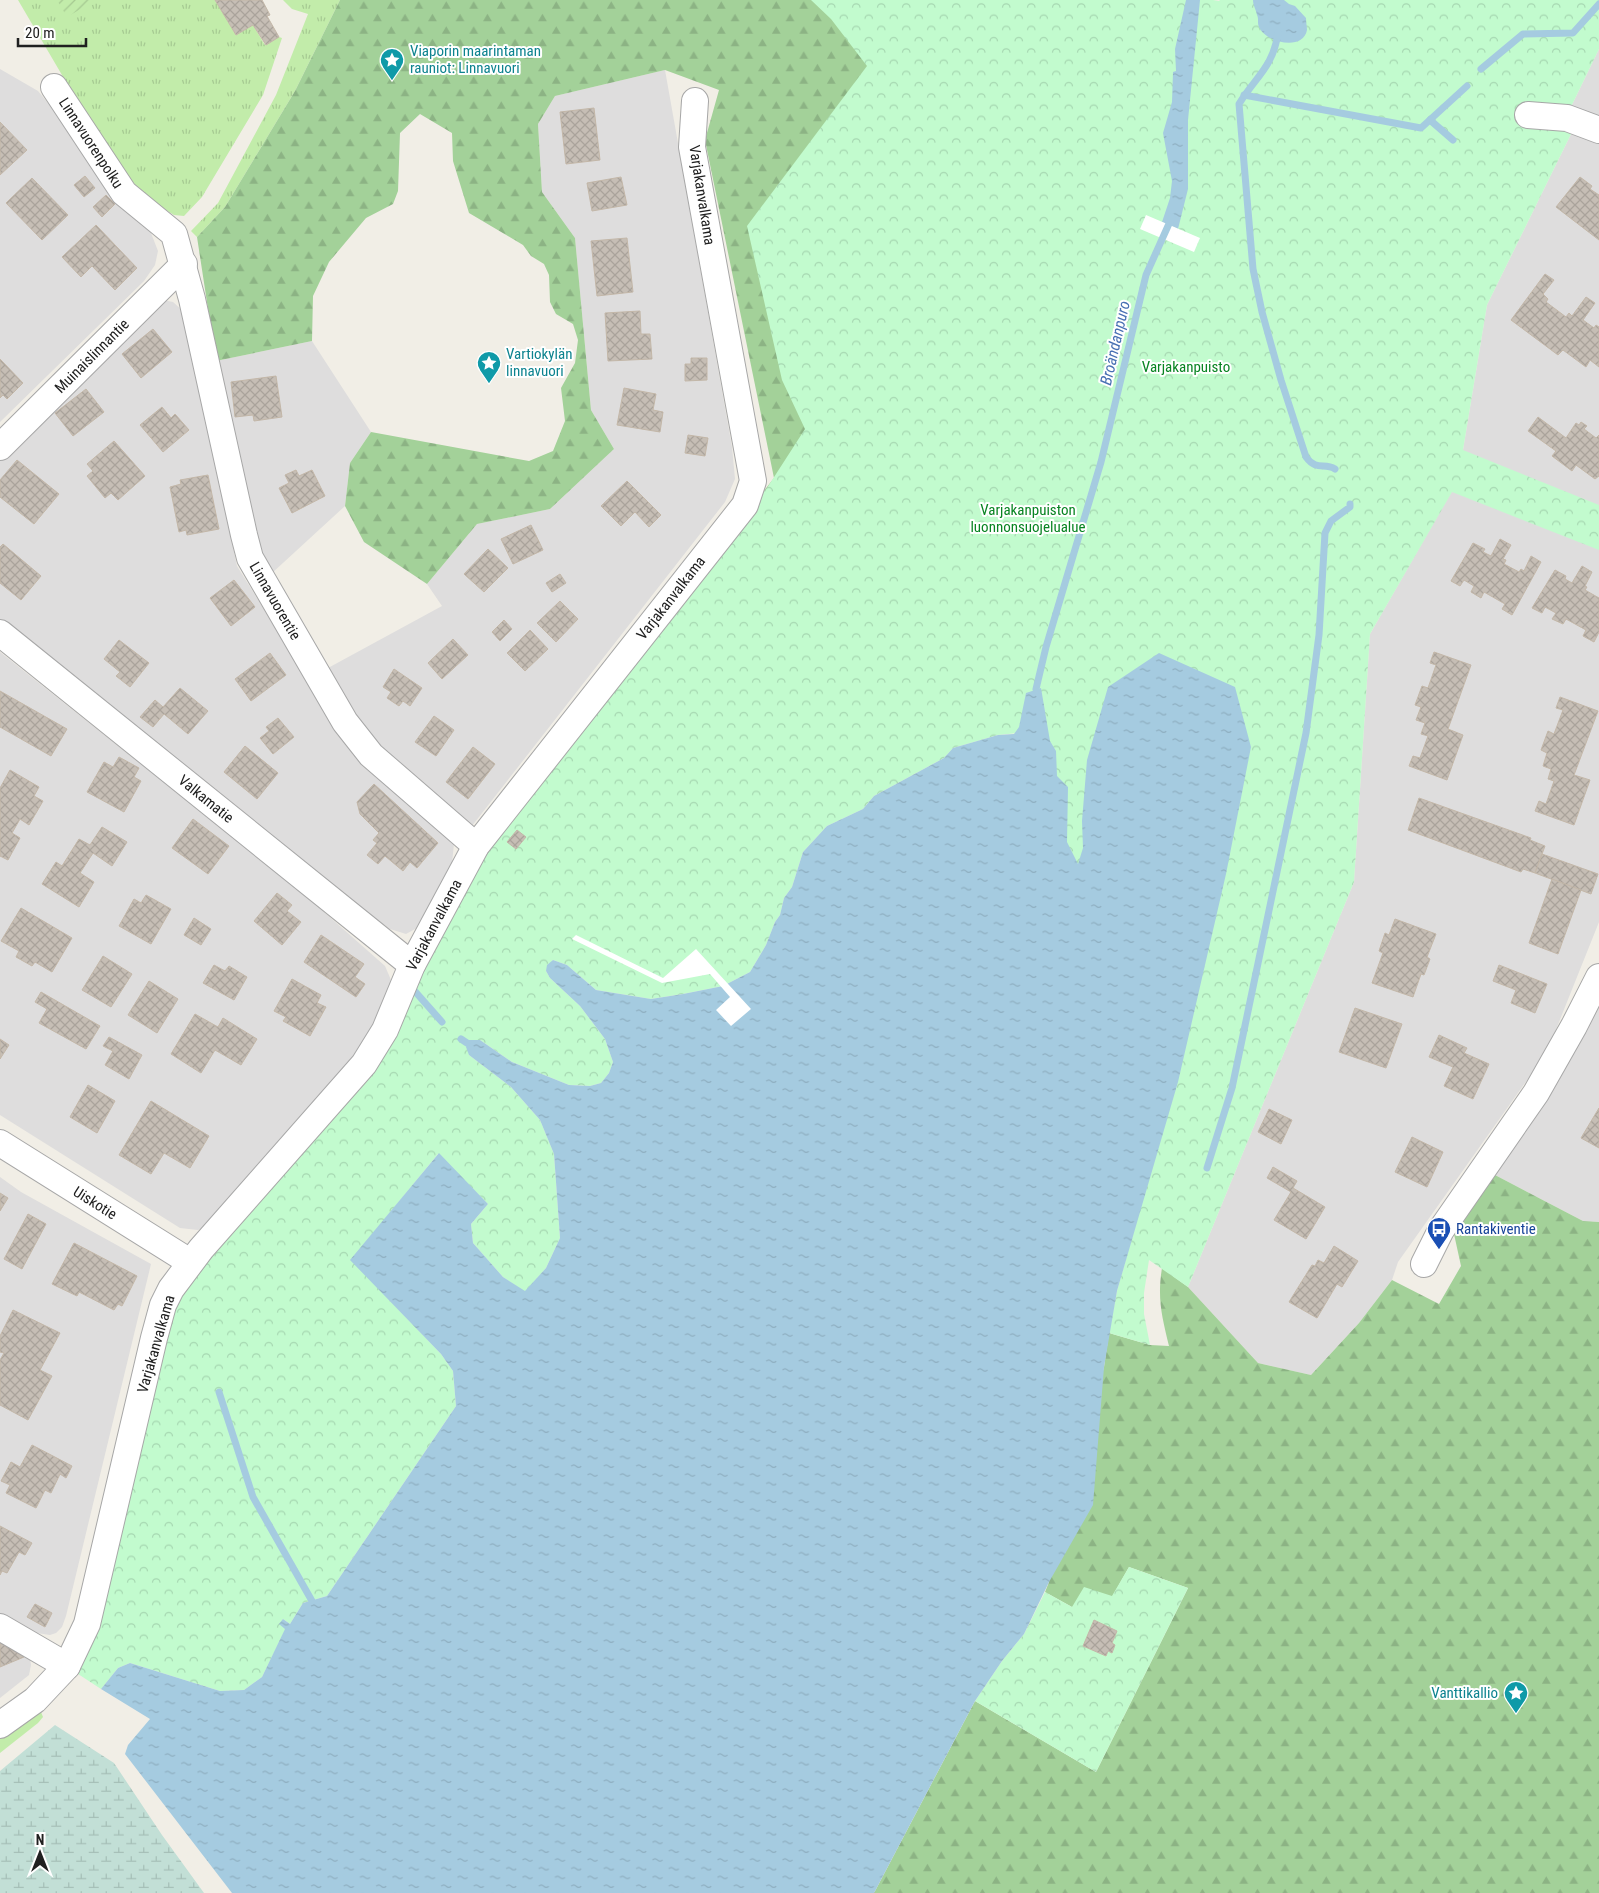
<svg xmlns="http://www.w3.org/2000/svg" width="1599" height="1893" viewBox="0 0 1599 1893" font-family="'Roboto Condensed',sans-serif">
  <style>
    .residential { fill: #dedddd }
    .grass { fill: url(#grass-tufts) }
    .forest { fill: url(#forest-firs) }
    .wetland { fill: url(#wetland-marsh) }
    .park { fill: url(#park-crowns); fill-rule: evenodd }
    .garden { fill: url(#garden-furrows) }
    .water { fill: url(#water-ripples) }
    .pier { fill: #fff }
    .lines { fill: none; stroke-linecap: round; stroke-linejoin: round }
    .stream { stroke: #a5cbe0; stroke-width: 7 }
    .building { fill: url(#building-cross-hatch); stroke: #c3b7a8 }
    .minor-casing { stroke: #a7a7a7; stroke-width: 28 }
    .minor { stroke: #fff; stroke-width: 26 }
    .labels { text-anchor: middle; dominant-baseline: central; stroke-width: 4; stroke-linejoin: round; paint-order: stroke }
    .culture-label { font-size: 15px; fill: #0d838f; stroke: #fff; text-anchor: start }
    .street-label { font-size: 15px; fill: #202020; stroke: #fff }
    .park-label { font-size: 15px; fill: #088422; stroke: #fff }
    .transit-label { font-size: 15px; fill: #164399; stroke: #fff; text-anchor: start }
    .water-label { font-size: 16px; font-style: italic; fill: #4870b3; stroke: #fff }
  </style>
  <defs>
    <pattern id="grass-tufts" width="24" height="20" patternUnits="userSpaceOnUse" patternTransform="scale(1.25)"><rect width="24" height="20" fill="#c2ecaa"/><path d="M3 7l-1-3M5 7V3M7 7l1-3M15 17l-1-3M17 17v-4M19 17l1-3" fill="none" stroke="#a6ca92"/></pattern>
    <pattern id="forest-firs" width="22" height="20" patternUnits="userSpaceOnUse" patternTransform="scale(1.25)"><rect width="22" height="20" fill="#a3d199"/><path d="M5 1l3.5 6h-7zM16 11l3.5 6h-7z" fill="#8cb384"/></pattern>
    <pattern id="wetland-marsh" width="20" height="14" patternUnits="userSpaceOnUse" patternTransform="scale(1.25)"><rect width="20" height="14" fill="#c2dfd6"/><path d="M1 5h8M5 5V1M11 12h8M15 12V8" fill="none" stroke="#a6bfb7"/></pattern>
    <pattern id="park-crowns" width="20" height="18" patternUnits="userSpaceOnUse" patternTransform="scale(1.25)"><rect width="20" height="18" fill="#c2fbce"/><path d="M2 6a3 3 0 1 1 6 0M12 15a3 3 0 1 1 6 0" fill="none" stroke="#a6d7b1"/></pattern>
    <pattern id="garden-furrows" width="10" height="10" patternUnits="userSpaceOnUse" patternTransform="scale(1.25)"><rect width="10" height="10" fill="#c2ecaa"/><path d="M-1 1l2-2M0 10L10 0M9 11l2-2" fill="none" stroke="#a6ca92"/></pattern>
    <pattern id="water-ripples" width="26" height="14" patternUnits="userSpaceOnUse" patternTransform="scale(1.25)"><rect width="26" height="14" fill="#a5cbe0"/><path d="M2 4q2-2 4 0t4 0M15 11q2-2 4 0t4 0" fill="none" stroke="#8eaec0"/></pattern>
    <pattern id="building-cross-hatch" width="8" height="8" patternUnits="userSpaceOnUse" patternTransform="scale(1.25)"><rect width="8" height="8" fill="#c6beb5"/><path d="M0 0l8 8M0 8l8-8" fill="none" stroke="#aaa39b"/></pattern>
  </defs>
  <rect width="100%" height="100%" fill="#f1eee6"/>
  <!-- residential -->
  <g class="residential">
    <path d="M1599,49V122L1569,111Z"/>
    <path d="M0,69L38,91L76,137L103,178L151,233L158,251L155,265L144,281L0,422Z"/>
    <path d="M665,70L732,447L735,479L725,502L468,831L378,751L354,720L328,668L442,606L427,584L477,524L550,509L614,449L591,410L575,238L542,192L538,124L555,96Z"/>
    <path d="M1573,130L1599,141V922L1547,1052L1398,1262L1392,1280L1359,1323L1311,1375L1258,1363L1188,1287L1354,882L1370,634L1452,491L1463,450L1487,305Z"/>
    <path d="M163,300L173,302L183,311L237,566L360,763L454,844L452,863L417,928L406,934L390,929L265,838L0,624V459Z"/>
    <path d="M312,341L371,432L350,463L345,506L271,574L260,553L216,361Z"/>
    <path d="M0,652L298,889L385,966L391,980L380,1014L354,1058L211,1224L198,1230L180,1228L0,1115Z"/>
    <path d="M1599,1004V1222L1583,1221L1495,1175Z"/>
    <path d="M0,1177L21,1192L151,1264L66,1616L62,1627L56,1633L50,1635L30,1632L0,1615Z"/>
    <path d="M0,1637L30,1657L31,1665L29,1675L0,1698Z"/>
  </g>
  <!-- grass -->
  <g class="grass">
    <path d="M18,0H215L236,35L253,25L265,45L279,37L282,38L263,95L202,197L184,216L174,215L145,197L103,145Z"/>
    <path d="M283,0H340L295,91L225,207L197,237L191,231L218,203L276,95L308,14L292,9Z"/>
    <path d="M38,1711L41,1712L43,1717L38,1723L0,1753V1736Z"/>
  </g>
  <!-- forest -->
  <g class="forest">
    <path d="M340,0H1161L1104,216L497,828L774,478L705,140L719,90L665,70L555,96L538,124L542,192L575,238L591,410L614,449L550,509L477,524L427,584L364,542L345,506L350,463L371,432L529,461L553,451L565,421L561,388L575,363L578,340L573,324L556,314L550,302L549,275L544,264L531,256L523,245L469,213L453,161L452,133L420,114L400,133L398,191L393,204L366,218L329,262L313,296L312,341L216,361L197,237L225,207L295,91Z"/>
    <path d="M1495,1175L1583,1221L1599,1222V1893H874L975,1701L1096,1772L1188,1588L1129,1567L1112,1597L1072,1607L1045,1592L1049,1582L1104,1367L1109,1333L1150,1345L1169,1346C1162,1317 1157,1298 1162,1268L1188,1287L1258,1363L1311,1375L1359,1323L1392,1280L1439,1304L1461,1266L1454,1234Z"/>
  </g>
  <!-- wetland -->
  <path class="wetland" d="M55,1725L114,1763L162,1835L204,1893H0V1771Z"/>
  <!-- park -->
  <g class="park">
    <path d="M811,0H1213L1219,1L1220,0H1599V49L1569,111L1573,130L1487,305L1463,450L1599,505V550L1452,492L1370,634L1354,882L1188,1287L1149,1260L1144,1293V1314L1150,1345L1109,1333L1117,1291L1138,1216L1143,1102L1029,732L998,735L953,748L944,758L874,796L863,809L827,826L803,852L792,887L784,898L780,915L775,922L766,945L750,972L723,986L683,994L651,999L596,990L567,965L553,960L546,971L550,978L580,1006L605,1039L613,1062L609,1073L601,1083L590,1086L569,1085L512,1062L480,1040L469,1055L511,1087L540,1120L554,1154L560,1238L546,1268L525,1292L503,1277L473,1243L471,1224L488,1204L438,1154L351,1260L441,1354L453,1371L456,1406L327,1596L303,1603L290,1624L283,1619L286,1628L262,1677L244,1690L220,1691L130,1663L118,1668L101,1689L72,1670L169,1313L420,968L497,828L767,488L805,429L782,380L747,226L867,66L831,19Z"/>
    <path d="M1129,1567L1188,1588L1096,1772L975,1701L1002,1661L1024,1634L1045,1592L1072,1607L1084,1587L1112,1596ZM1094,1621L1117,1631L1112,1643L1111,1652L1108,1651L1106,1656L1083,1646Z"/>
  </g>
  <!-- garden -->
  <path class="garden" d="M57,0H96L67,17Z"/>
  <!-- water -->
  <g class="water">
    <path d="M1186,0H1200L1188,120V189L1178,229L1162,222L1170,198L1172,181L1163,133L1172,102L1173,72L1176,71L1175,49Z"/>
    <path d="M1253,0H1284L1289,4L1295,6L1306,18C1306,22 1307,27 1307,30C1303,52 1265,42 1259,27C1257,23 1259,19 1257,15C1256,9 1253,6 1253,0Z"/>
    <path d="M1159,653L1235,687L1251,747L1226,874L1178,1082L1117,1291L1104,1367L1093,1505L1049,1582L1024,1634L1002,1661L975,1701L874,1893H232L125,1754L128,1745L150,1719L101,1689L118,1668L130,1663L220,1691L244,1690L262,1677L285,1629L279,1624L283,1619L290,1624L303,1603L327,1596L456,1406L453,1371L441,1354L350,1260L439,1153L488,1204L471,1224L473,1243L503,1277L525,1291L546,1268L560,1238L554,1154L540,1120L511,1087L469,1055L466,1047L469,1040H480L512,1062L569,1085L590,1086L601,1083L609,1073L613,1062L605,1039L580,1006L550,978L546,971L547,965L553,960L567,965L596,990L651,999L683,994L723,986L750,972L766,945L775,922L780,915L784,898L792,887L803,852L827,826L863,809L874,796L944,758L953,748L998,735L1014,734L1019,727L1026,693L1041,688L1050,741L1056,751L1057,776L1068,787L1067,842L1078,864L1083,848L1082,821L1087,760L1108,687Z"/>
  </g>
  <!-- pier -->
  <g class="pier">
    <path d="M1146,215L1200,238L1194,252L1140,229Z"/>
    <path d="M576,935L663,978L696,949L751,1009L731,1026L716,1010L730,997L710,974L662,983L572,939Z"/>
  </g>
  <g class="lines">
    <!-- stream -->
    <g class="stream">
      <path d="M1278,33C1273,68 1255,77 1239,104L1253,269L1262,312L1281,380L1306,457C1317,472 1324,462 1335,469"/>
      <path d="M1481,69L1523,34L1573,33L1599,4"/>
      <path d="M1244,95L1421,128L1467,86"/>
      <path d="M1430,120L1453,140"/>
      <path d="M1036,689L1046,647L1101,462L1146,275L1172,217"/>
      <path d="M412,988L442,1022"/>
      <path d="M461,1039L467,1043"/>
      <path d="M1207,1168L1232,1088L1306,733L1319,635L1325,533L1331,521L1350,507V504"/>
      <path d="M219,1392L253,1497L312,1601"/>
    </g>
  </g>
  <!-- building -->
  <g class="building">
    <path d="M215,0H262L270,15L267,16L279,37L266,45L253,25L236,35Z"/>
    <path d="M594,108L600,160L566,164L560,112Z"/>
    <path d="M0,122L27,150L0,175Z"/>
    <path d="M85,176L95,188L84,197L74,185Z"/>
    <path d="M621,177L627,205L592,211L587,183Z"/>
    <path d="M1580,177L1592,186L1590,189L1599,195V240L1556,207Z"/>
    <path d="M32,178L68,215L42,240L6,203Z"/>
    <path d="M106,195L115,204L102,217L93,207Z"/>
    <path d="M96,225L137,268L115,290L92,266L81,277L62,257Z"/>
    <path d="M627,238L633,292L597,296L591,241Z"/>
    <path d="M1545,274L1554,280L1543,294L1548,299L1546,302L1566,317L1569,313L1572,316L1586,297L1595,303L1583,320L1594,328L1596,325L1599,327V367L1590,360L1586,367L1563,350L1558,355L1511,320Z"/>
    <path d="M640,311L641,334H650L652,359L608,361L605,313Z"/>
    <path d="M153,329L172,352L141,378L122,354Z"/>
    <path d="M691,358H707V380L685,381V364H691Z"/>
    <path d="M0,359L23,383L7,399L3,395L0,398Z"/>
    <path d="M276,376L282,417L254,421L253,415L235,417L231,382Z"/>
    <path d="M624,388L656,394L653,410L663,412L660,432L617,425Z"/>
    <path d="M86,389L104,412L73,436L55,413Z"/>
    <path d="M162,407L171,418L175,414L189,430L163,452L140,425Z"/>
    <path d="M1538,417L1566,438L1576,423L1579,425L1581,422L1587,426L1584,429L1596,438L1599,435V476L1595,479L1576,465L1572,471L1552,456L1556,451L1528,431Z"/>
    <path d="M688,435L708,438L705,456L685,453Z"/>
    <path d="M114,441L145,476L118,500L111,493L105,498L87,476L93,471L87,464Z"/>
    <path d="M17,460L59,494L34,524L0,497V480Z"/>
    <path d="M296,470L299,476L312,470L325,496L292,513L279,488L289,483L285,475Z"/>
    <path d="M208,475L219,529L187,535L186,530L179,532L170,487L181,484L180,480Z"/>
    <path d="M627,481L661,515L649,527L635,512L621,526L601,506Z"/>
    <path d="M531,525L543,550L513,564L501,539Z"/>
    <path d="M1500,539L1511,545L1503,559L1506,560L1504,564L1519,572L1521,569L1524,571L1531,556L1541,562L1512,615L1502,609L1505,604L1484,592L1481,598L1471,592L1474,586L1464,580L1460,586L1451,581L1473,543L1485,549L1483,552L1491,556Z"/>
    <path d="M3,544L41,576L21,600L0,583V547Z"/>
    <path d="M488,549L508,568L484,592L464,574Z"/>
    <path d="M1582,566L1592,572L1585,586L1587,587L1585,590L1599,598V632L1594,642L1583,636L1586,630L1566,619L1563,624L1552,619L1556,613L1545,607L1542,613L1532,608L1555,570L1566,576L1565,579L1572,583Z"/>
    <path d="M560,574L566,583L552,592L546,583Z"/>
    <path d="M234,580L255,607L231,626L210,598Z"/>
    <path d="M560,601L578,619L556,642L537,623Z"/>
    <path d="M504,620L512,629L500,641L492,632Z"/>
    <path d="M530,630L548,649L525,671L507,653Z"/>
    <path d="M453,639L468,655L442,679L428,663Z"/>
    <path d="M119,640L149,663L130,687L116,676L120,672L104,659Z"/>
    <path d="M1434,652L1471,665L1448,729L1463,735L1447,780L1409,766L1413,756L1420,758L1428,736L1421,734L1425,723L1416,720L1421,707L1415,705L1422,686L1428,688L1436,665L1430,663Z"/>
    <path d="M270,653L286,675L251,701L235,679Z"/>
    <path d="M394,669L422,688L410,706L403,701L399,706L387,698L391,692L383,687Z"/>
    <path d="M180,688L208,711L188,734L164,714L153,727L140,717L155,700L163,707Z"/>
    <path d="M0,691L67,729L51,756L0,727Z"/>
    <path d="M1560,697L1598,711L1574,775L1590,780L1574,825L1535,811L1539,801L1546,804L1554,781L1548,779L1551,769L1543,766L1547,753L1541,750L1548,731L1554,734L1563,710L1556,708Z"/>
    <path d="M434,716L454,730L436,756L415,742Z"/>
    <path d="M278,718L294,737L273,754L260,738L269,731L266,727Z"/>
    <path d="M245,746L278,773L257,799L224,772Z"/>
    <path d="M473,747L495,764L468,799L446,782Z"/>
    <path d="M119,757L139,768L134,777L141,781L124,812L87,792L104,762L113,767Z"/>
    <path d="M10,770L39,787L34,796L43,801L29,825L20,819L12,833L20,838L8,860L0,856V788Z"/>
    <path d="M374,784L438,843L417,868L410,862L403,871L385,856L378,864L367,855L377,843L373,840L379,833L360,814L357,802Z"/>
    <path d="M1419,798L1531,838L1530,840L1545,846L1535,873L1523,869L1521,872L1408,830Z"/>
    <path d="M193,819L229,846L208,874L172,848Z"/>
    <path d="M102,827L127,842L112,866L93,853L80,873L94,882L79,907L42,884L56,862L62,866L79,839L90,845Z"/>
    <path d="M517,830L526,837L516,849L507,842Z"/>
    <path d="M1542,854L1598,874L1591,894L1535,873Z"/>
    <path d="M1552,879L1581,890L1558,954L1529,943Z"/>
    <path d="M277,893L292,905L287,911L301,922L282,945L254,921Z"/>
    <path d="M146,895L171,909L151,944L119,926L134,899L141,903Z"/>
    <path d="M21,908L72,938L52,972L35,962L32,966L16,957L19,951L1,941Z"/>
    <path d="M194,918L211,929L201,945L184,935Z"/>
    <path d="M1395,919L1436,934L1427,957L1430,959L1424,975L1421,974L1413,997L1372,983L1383,953L1379,951L1385,933L1389,935Z"/>
    <path d="M321,935L364,964L355,977L365,984L356,997L304,962Z"/>
    <path d="M103,956L132,974L111,1007L82,990Z"/>
    <path d="M214,965L225,971L229,966L247,977L234,1000L203,983Z"/>
    <path d="M1499,965L1547,984L1535,1013L1511,1003L1516,990L1493,981Z"/>
    <path d="M292,979L321,995L317,1003L326,1007L310,1036L283,1021L286,1017L274,1011Z"/>
    <path d="M149,981L178,999L157,1033L128,1015Z"/>
    <path d="M41,992L100,1026L86,1049L39,1023L47,1009L35,1002Z"/>
    <path d="M1355,1008L1402,1024L1386,1068L1339,1052Z"/>
    <path d="M195,1014L218,1027L223,1018L257,1039L241,1065L215,1050L201,1073L171,1054Z"/>
    <path d="M1439,1035L1467,1048L1464,1053L1489,1064L1473,1099L1444,1086L1453,1067L1429,1057Z"/>
    <path d="M109,1037L142,1055L129,1079L105,1065L113,1051L103,1046Z"/>
    <path d="M0,1039L9,1045L0,1059Z"/>
    <path d="M88,1085L115,1101L97,1133L70,1117Z"/>
    <path d="M151,1101L209,1136L190,1168L164,1153L151,1174L119,1155Z"/>
    <path d="M1599,1108V1148L1581,1138Z"/>
    <path d="M1269,1109L1292,1120L1281,1144L1258,1132Z"/>
    <path d="M1412,1137L1443,1152L1427,1187L1395,1172Z"/>
    <path d="M1273,1167L1297,1181L1293,1188L1325,1207L1306,1239L1274,1220L1291,1192L1267,1178Z"/>
    <path d="M0,1193L8,1198L0,1211Z"/>
    <path d="M28,1214L46,1224L22,1269L4,1259Z"/>
    <path d="M74,1243L137,1276L122,1306L118,1304L114,1310L79,1292L77,1296L52,1284Z"/>
    <path d="M1334,1246L1358,1261L1342,1287L1337,1284L1317,1318L1289,1302L1312,1265L1315,1266L1318,1260L1324,1263Z"/>
    <path d="M13,1310L60,1333L40,1370L52,1376L28,1420L0,1405V1360L4,1353L0,1352V1336Z"/>
    <path d="M32,1445L72,1466L66,1478L60,1474L51,1493L45,1490L36,1508L6,1493L10,1485L1,1481L11,1462L20,1467Z"/>
    <path d="M0,1526L32,1543L25,1555L19,1552L7,1573L2,1571L0,1575Z"/>
    <path d="M35,1604L52,1613L45,1627L27,1617Z"/>
    <path d="M1094,1620L1117,1631L1112,1643L1115,1645L1112,1653L1108,1651L1106,1656L1083,1646Z"/>
    <path d="M0,1643L24,1657L0,1667Z"/>
  </g>
  <g class="lines">
    <!-- minor casing -->
    <g class="minor-casing">
      <g id="minor">
        <path d="M54,87L124,193L174,234L192,299L244,535L250,558L345,722L371,755L476,846"/>
        <path d="M1528,115L1567,118L1599,130"/>
        <path d="M0,447L184,264"/>
        <path d="M0,633L412,965"/>
        <path d="M0,1143L190,1262"/>
        <path d="M1424,1264L1441,1230L1536,1093L1574,1026L1599,977"/>
        <path d="M0,1627L67,1666"/>
        <path d="M0,1725L35,1700L67,1666L87,1624L154,1338L163,1305L171,1289L201,1249L364,1064L385,1030L412,965L476,846L745,505L753,481L692,147L695,101"/>
      </g>
    </g>
    <!-- minor -->
    <use href="#minor" class="minor"/>
  </g>
  <!-- icons -->
  <defs>
    <g id="sight-pin" transform="scale(1.25)"><path d="M0 17L-7.5 6A9.5 9.5 0 1 1 7.5 6Z" fill="#0f9aa8" stroke="#fff"/><path d="M0-6L1.8-2.2L6-1.7L2.9 1.2L3.7 5.4L0 3.3L-3.7 5.4L-2.9 1.2L-6-1.7L-1.8-2.2Z" fill="#fff"/></g>
    <g id="bus-pin" transform="scale(1.25)"><path d="M0 17L-7.5 6A9.5 9.5 0 1 1 7.5 6Z" fill="#1a4fb4" stroke="#fff"/><path d="M-5-6H5V4H4V6H2V4H-2V6H-4V4H-5ZM-3.5-4V0h7V-4ZM-3.5 1.2v1.5H-2V1.2ZM2 1.2v1.5H3.5V1.2Z" fill="#fff"/></g>
  </defs>
  <g fill-rule="evenodd">
    <use href="#sight-pin" x="392" y="60"/>
    <use href="#sight-pin" x="489" y="363"/>
    <use href="#bus-pin" x="1439" y="1229"/>
    <use href="#sight-pin" x="1516" y="1693"/>
  </g>
  <g class="labels">
    <!-- culture labels -->
    <g class="culture-label">
      <text x="410" y="51">Viaporin maarintaman<tspan x="410" dy="17">rauniot: Linnavuori</tspan></text>
      <text x="506" y="354">Vartiokylän<tspan x="506" dy="17">linnavuori</tspan></text>
      <text x="1498" y="1693" text-anchor="end">Vanttikallio</text>
    </g>
    <!-- street labels -->
    <g class="street-label">
      <text transform="translate(91 143) rotate(57)">Linnavuorenpolku</text>
      <text transform="translate(702 195) rotate(81)">Varjakanvalkama</text>
      <text transform="translate(92 356) rotate(-45)">Muinaislinnantie</text>
      <text transform="translate(671 598) rotate(-52)">Varjakanvalkama</text>
      <text transform="translate(275 601) rotate(60)">Linnavuorentie</text>
      <text transform="translate(206 799) rotate(39)">Valkamatie</text>
      <text transform="translate(434 925) rotate(-62)">Varjakanvalkama</text>
      <text transform="translate(95 1203) rotate(32)">Uiskotie</text>
      <text transform="translate(156 1344) rotate(-74)">Varjakanvalkama</text>
    </g>
    <!-- park labels -->
    <g class="park-label">
      <text x="1186" y="367">Varjakanpuisto</text>
      <text x="1028" y="510">Varjakanpuiston<tspan x="1028" dy="17">luonnonsuojelualue</tspan></text>
    </g>
    <!-- transit labels -->
    <g class="transit-label">
      <text x="1456" y="1229">Rantakiventie</text>
    </g>
    <!-- water labels -->
    <g class="water-label">
      <text transform="translate(1115 343) rotate(-77)">Broändanpuro</text>
    </g>
  </g>
  <!-- north arrow -->
  <g transform="translate(40 1853)" stroke="#ffffff" stroke-width="4" paint-order="stroke">
  <path d="M0-4L9 19L0 12L-9 19Z" fill="#202020"/>
  <text y="-8" font-size="14" font-weight="bold" text-anchor="middle" fill="#202020">N</text>
  </g>
  <!-- scale -->
  <path d="M18 38v8h68v-8" fill="none" stroke="#202020" stroke-width="2.5"/>
  <text x="25" y="38" font-size="15" fill="#202020" stroke="#ffffff" stroke-width="4" paint-order="stroke">20 m</text>
</svg>
